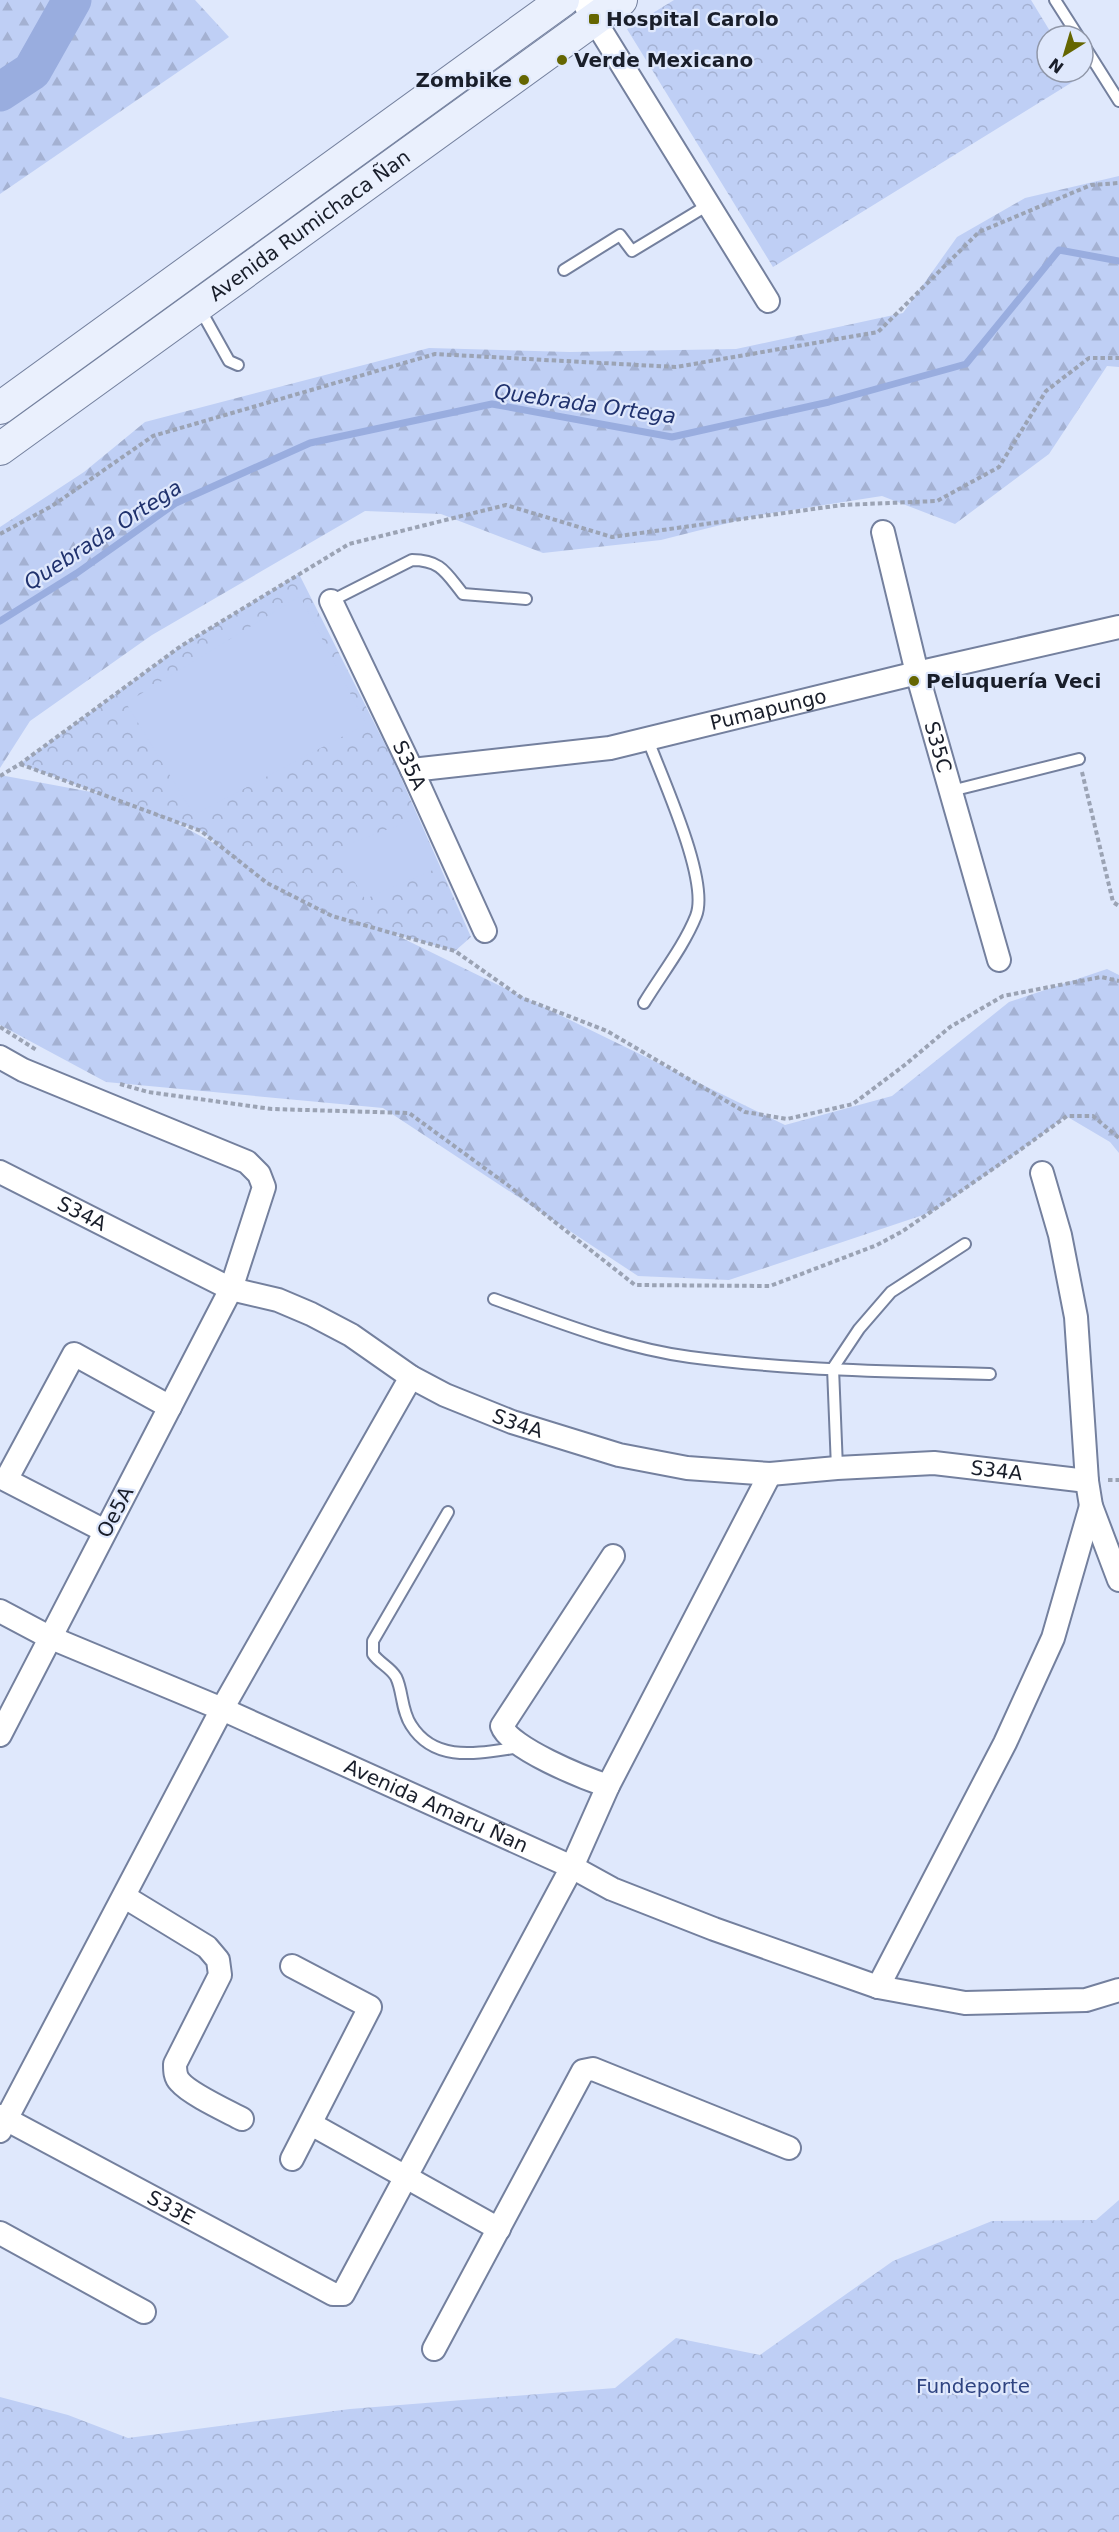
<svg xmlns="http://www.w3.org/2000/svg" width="1119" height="2532" viewBox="0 0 1119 2532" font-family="'DejaVu Sans',sans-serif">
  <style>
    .forest { fill: url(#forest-firs) }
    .park { fill: url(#park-crowns) }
    .pitch { fill: #bfcff5 }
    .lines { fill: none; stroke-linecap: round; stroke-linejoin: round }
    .stream { stroke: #99addf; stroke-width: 7 }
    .river { stroke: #99addf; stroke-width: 39 }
    .lane-casing { stroke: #74809e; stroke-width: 14 }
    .street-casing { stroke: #74809e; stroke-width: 26 }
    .secondary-casing { stroke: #74809e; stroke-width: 34 }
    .path { stroke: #9ba3b4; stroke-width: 4; stroke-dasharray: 4.5 3; stroke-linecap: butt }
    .lane { stroke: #fff; stroke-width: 10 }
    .street { stroke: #fff; stroke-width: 22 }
    .secondary { stroke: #eaf0fd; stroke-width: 32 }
    .poi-dot { fill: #656601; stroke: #dfe8fc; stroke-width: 2 }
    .labels { text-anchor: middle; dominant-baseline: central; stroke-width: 4.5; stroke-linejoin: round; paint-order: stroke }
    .poi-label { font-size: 20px; font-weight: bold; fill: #191e2a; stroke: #dfe8fc; text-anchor: start }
    .street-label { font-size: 20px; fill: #191e2a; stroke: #dfe8fc }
    .park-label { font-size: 20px; fill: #2f4481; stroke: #dfe8fc }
    .water-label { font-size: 21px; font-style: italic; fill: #20326e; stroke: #dfe8fc }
  </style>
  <defs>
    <pattern id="forest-firs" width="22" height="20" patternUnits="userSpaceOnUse" patternTransform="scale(1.5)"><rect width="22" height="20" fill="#bfcff5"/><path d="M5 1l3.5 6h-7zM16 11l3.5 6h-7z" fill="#a4b1d2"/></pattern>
    <pattern id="park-crowns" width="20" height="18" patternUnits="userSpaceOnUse" patternTransform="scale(1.5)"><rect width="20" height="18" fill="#bfcff5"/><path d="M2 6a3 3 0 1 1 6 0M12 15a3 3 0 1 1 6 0" fill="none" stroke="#a4b1d2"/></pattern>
  </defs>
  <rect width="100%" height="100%" fill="#dfe8fc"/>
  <!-- forest -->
  <g class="forest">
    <path d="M0,0H195L229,37L0,194Z"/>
    <path d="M1119,176V367L1107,366L1049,454L955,524L882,496L760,515L661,540L543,553L441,514L365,511L152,635L30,721L0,768V527L84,472L145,422L429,348L570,352L736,349L903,313L957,237L1025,198Z"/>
    <path d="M0,775L134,800L269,873L785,1125L892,1096L1009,1002L1107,969L1119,975V1153L1110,1142L1066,1116L1009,1159L932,1212L729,1280L638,1276L383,1108L106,1082L0,1025Z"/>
  </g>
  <!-- park -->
  <g class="park">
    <path d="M674,0H1031L1053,36H1047V72H1075L1079,78L773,267L627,29Z"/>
    <path d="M299,574L394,762L471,937L455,951L332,916L267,883L201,831L20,764L181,646Z"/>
    <path d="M1119,2200V2532H0V2397L68,2415L128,2438L350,2409L615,2388L676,2338L760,2355L893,2261L992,2221L1096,2220Z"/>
  </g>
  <!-- pitch -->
  <g class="pitch">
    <path d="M300,596L366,724L194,815L126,703Z"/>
    <path d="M418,818L440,867L365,899L335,849Z"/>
  </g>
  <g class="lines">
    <!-- stream -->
    <path class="stream" d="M0,621L77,573L176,503L310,443L492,404L672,437L829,402L966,364L1059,250L1119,261"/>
    <!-- river -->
    <path class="river" d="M0,92L32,71L72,0"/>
    <!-- lane casing -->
    <g class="lane-casing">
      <g id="lane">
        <path d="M1055,0L1078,36"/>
        <path d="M1083,44L1119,101"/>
        <path d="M564,270L620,235L632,251L708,205"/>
        <path d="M200,309L229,361L238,365"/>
        <path d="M331,601L412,560C441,560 446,573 463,594L526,599"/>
        <path d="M951,791L1079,759"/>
        <path d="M644,1003C661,975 684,946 696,916C710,881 662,778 648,740"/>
        <path d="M494,1299C558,1322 623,1348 690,1357C789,1370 890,1372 990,1374"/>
        <path d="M837,1468L833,1368L859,1329L891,1292L965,1244"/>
        <path d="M448,1512L373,1641V1654C379,1663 390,1667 396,1677C403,1691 401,1710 411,1725C436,1765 482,1752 521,1747"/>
      </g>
    </g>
    <!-- street casing -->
    <g class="street-casing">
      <g id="street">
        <path d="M582,0L768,301"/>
        <path id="s1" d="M883,532L917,673L999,960"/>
        <path id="s2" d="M331,601L412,770L485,931"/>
        <path id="s3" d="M412,770L610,748L917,673L1119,627"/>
        <path d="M0,1057L23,1070L247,1162L259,1174L264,1187L231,1289L0,1735"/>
        <path id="s4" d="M0,1172L231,1289L278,1300L311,1314L351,1335L411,1377L445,1395L512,1422L619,1455L687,1468L770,1474L837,1468L934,1463L1087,1481"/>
        <path d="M1042,1173L1060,1235L1076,1317L1087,1481L1091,1506L1119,1580"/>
        <path d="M105,1531L6,1480L74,1354L170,1407"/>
        <path id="s5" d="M0,1611L49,1637L222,1709L572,1867L612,1889L714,1929L878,1987L965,2003L1086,2000L1119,1990"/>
        <path d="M608,1786C584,1778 509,1748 502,1726L613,1556"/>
        <path d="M125,1897L207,1947L218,1960L220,1975L175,2064C175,2071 175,2077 180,2082C190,2094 227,2111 242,2119"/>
        <path d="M292,1966L370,2007L292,2159"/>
        <path d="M878,1987L1005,1743L1053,1638L1091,1506"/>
        <path id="s6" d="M0,2116L333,2294H343L572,1867L608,1786L770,1474"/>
        <path d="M311,2124L499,2229"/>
        <path d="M0,2131L222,1709L411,1377"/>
        <path d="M0,2233L144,2312"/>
        <path d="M434,2349L583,2071L593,2069L789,2148"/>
      </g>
    </g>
    <!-- secondary casing -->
    <g class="secondary-casing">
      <g id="secondary">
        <path d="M0,408L563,0"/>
        <path id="s7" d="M0,449L621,0"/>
      </g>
    </g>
    <!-- path -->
    <g class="path">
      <path d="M0,534L52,506L153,436L435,354L676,367L878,332L979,232L1091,185L1119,183"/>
      <path d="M20,764L201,831L267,883L332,916L455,951L522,998L607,1031L745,1112L787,1119L853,1104L906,1064L950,1027L1003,996L1101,977L1119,981"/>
      <path d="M1082,772L1113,902L1119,906"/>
      <path d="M0,776L20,764L181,646L349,544L506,505L612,537L842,505L937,501L999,467L1046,391L1089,358H1119"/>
      <path d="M0,1027L38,1051"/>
      <path d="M120,1084L148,1092L272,1109L409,1113L509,1186L635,1285L770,1286L877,1245L903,1231L1013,1155L1067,1116H1093L1119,1138"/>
      <path d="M1108,1480H1119"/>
    </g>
    <!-- lane -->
    <use href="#lane" class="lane"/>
    <!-- street -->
    <use href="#street" class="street"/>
    <!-- secondary -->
    <use href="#secondary" class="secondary"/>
  </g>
  <!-- markers -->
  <g class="poi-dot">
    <rect x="588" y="13" width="12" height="12" rx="3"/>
    <circle cx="562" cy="60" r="6"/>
    <circle cx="524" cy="80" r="6"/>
    <circle cx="914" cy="681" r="6"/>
  </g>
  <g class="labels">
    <!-- poi labels -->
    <g class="poi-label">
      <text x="606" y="19">Hospital Carolo</text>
      <text x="574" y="60">Verde Mexicano</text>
      <text x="512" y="80" text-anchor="end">Zombike</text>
      <text x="926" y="681">Peluquería Veci</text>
    </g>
    <!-- street labels -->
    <g class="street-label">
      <text stroke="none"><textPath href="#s7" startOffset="382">Avenida Rumichaca Ñan</textPath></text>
      <text stroke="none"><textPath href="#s3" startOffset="362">Pumapungo</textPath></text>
      <text stroke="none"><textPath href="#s1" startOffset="222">S35C</textPath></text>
      <text stroke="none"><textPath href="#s2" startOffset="182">S35A</textPath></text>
      <text stroke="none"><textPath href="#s4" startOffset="92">S34A</textPath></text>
      <text stroke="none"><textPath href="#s4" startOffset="578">S34A</textPath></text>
      <text stroke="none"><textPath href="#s4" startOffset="1064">S34A</textPath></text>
      <text transform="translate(115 1512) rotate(-62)">Oe5A</text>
      <text stroke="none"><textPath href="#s5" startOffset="478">Avenida Amaru Ñan</textPath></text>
      <text stroke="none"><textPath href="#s6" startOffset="194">S33E</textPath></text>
    </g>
    <!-- park labels -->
    <g class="park-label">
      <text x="973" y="2386">Fundeporte</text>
    </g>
    <!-- water labels -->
    <g class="water-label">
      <text transform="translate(585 404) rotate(8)">Quebrada Ortega</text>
      <text transform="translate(103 535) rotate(-33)">Quebrada Ortega</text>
    </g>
  </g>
  <!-- north arrow -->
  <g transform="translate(1065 54) rotate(217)"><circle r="28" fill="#dfe8fc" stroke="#9097a8" stroke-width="1.5"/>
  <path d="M0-4.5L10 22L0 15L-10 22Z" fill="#656601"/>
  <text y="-9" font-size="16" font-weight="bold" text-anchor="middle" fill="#191e2a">N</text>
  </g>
</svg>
